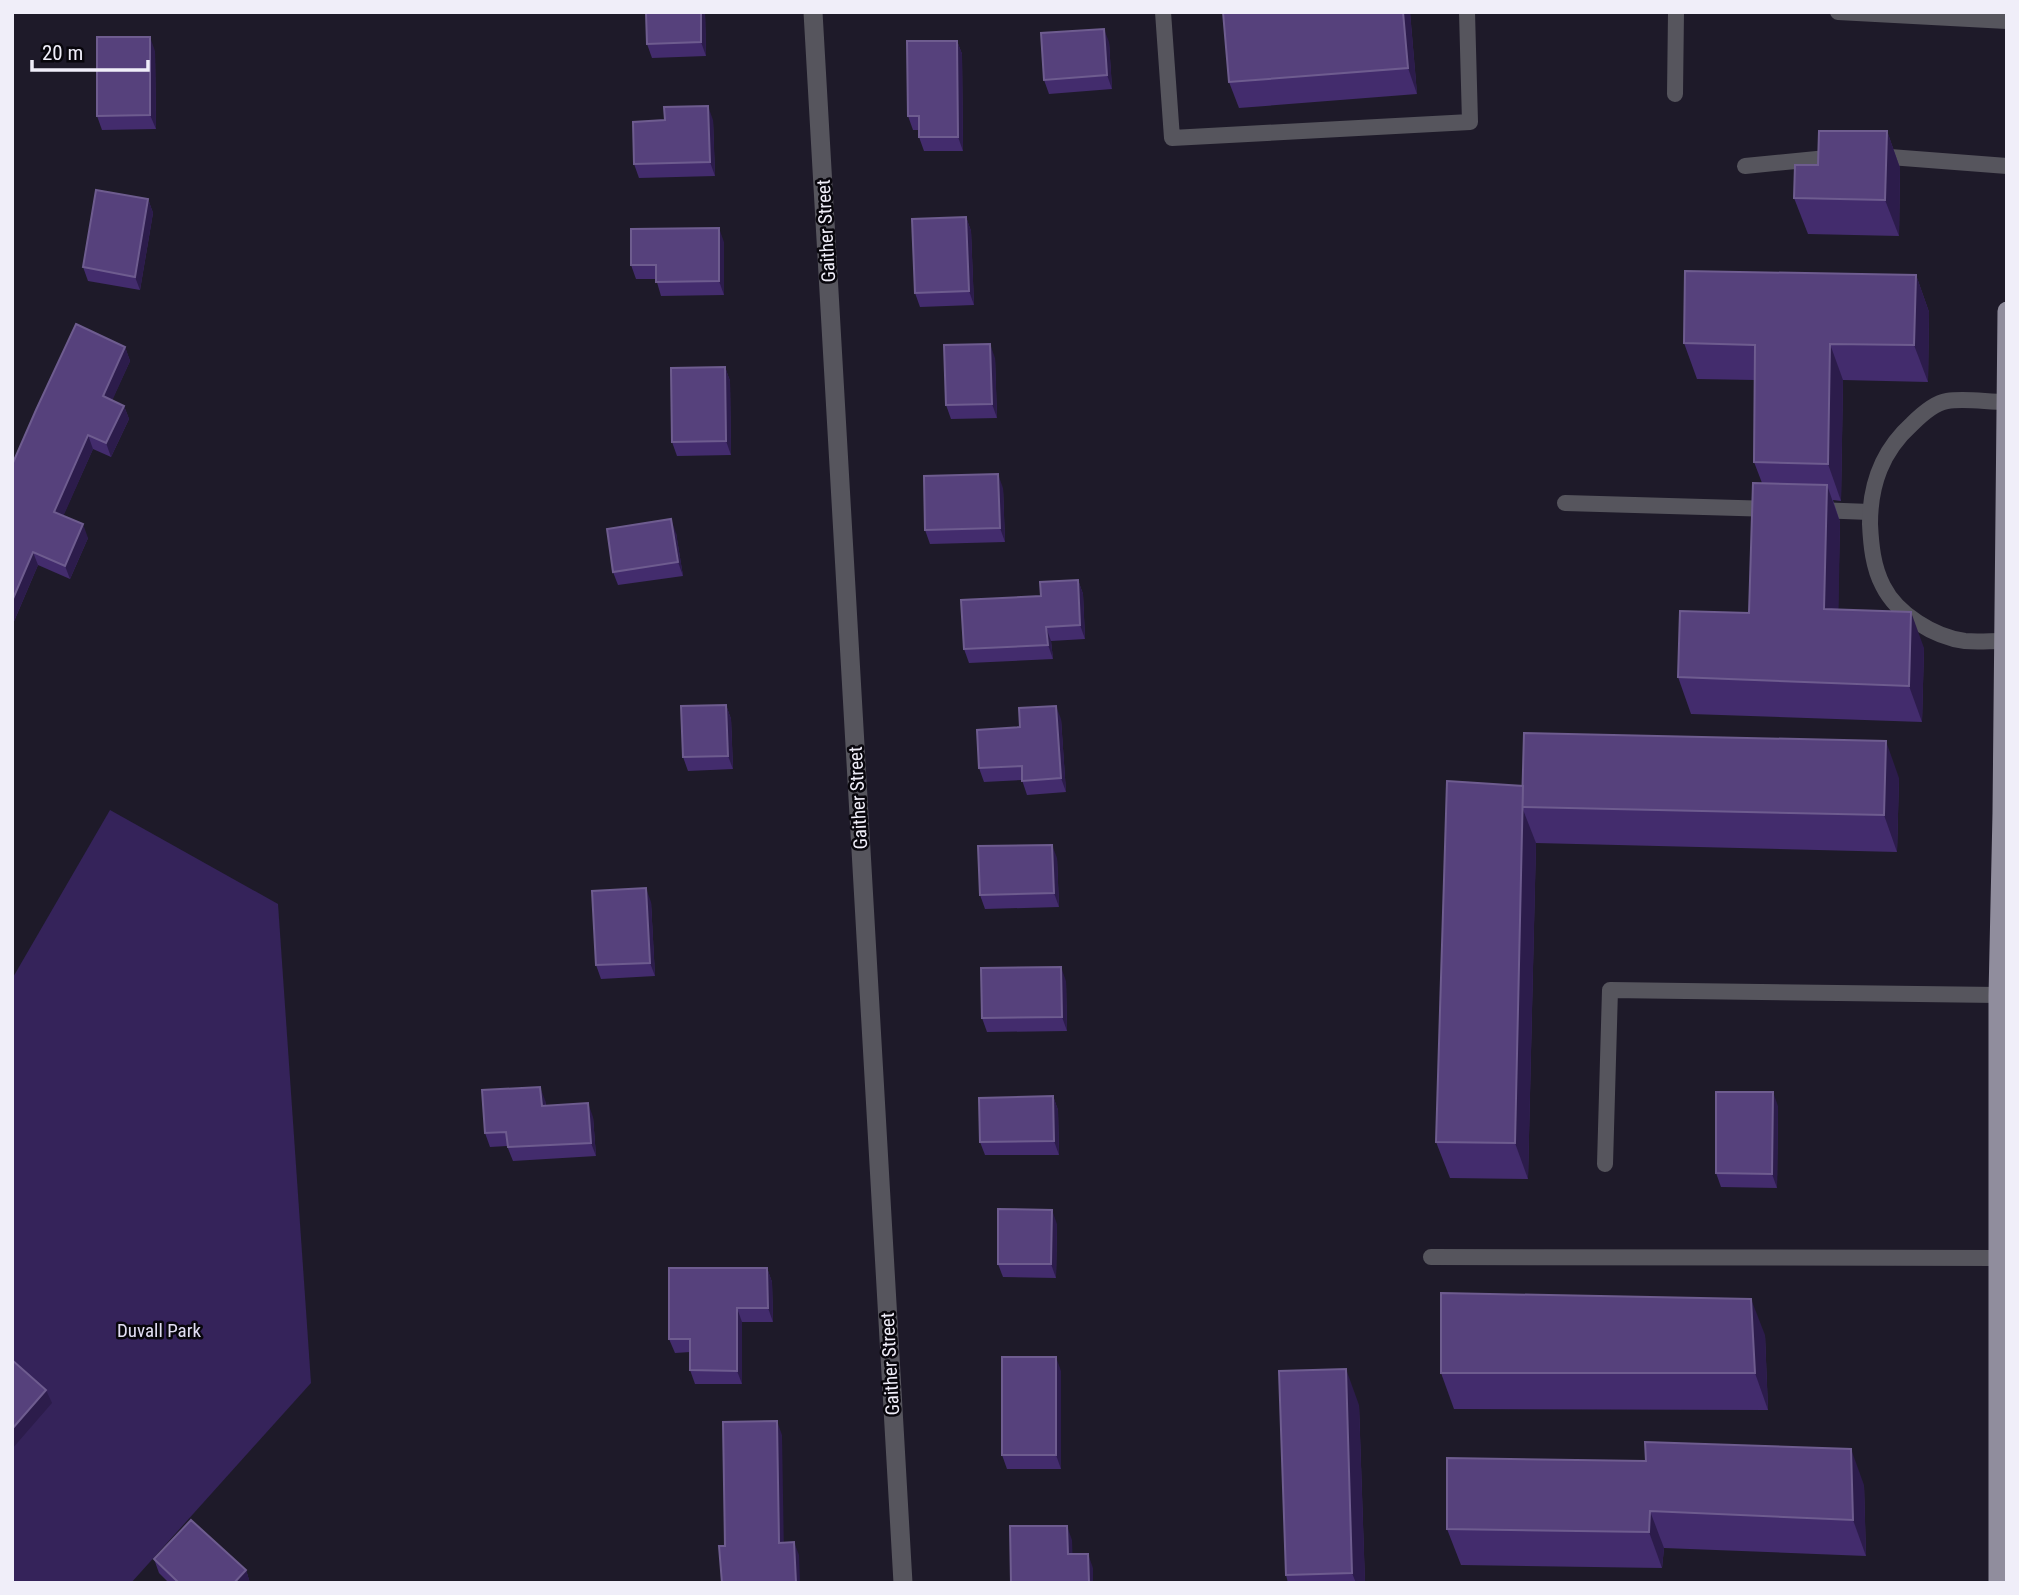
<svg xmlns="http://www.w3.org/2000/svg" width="2019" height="1595" viewBox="0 0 2019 1595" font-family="'Roboto Condensed',sans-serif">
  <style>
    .green { fill: #35235a }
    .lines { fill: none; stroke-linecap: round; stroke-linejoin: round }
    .service { stroke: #56555d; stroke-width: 16 }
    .minor { stroke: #56555d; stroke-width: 19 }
    .primary { stroke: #908d9d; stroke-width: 19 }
    .wall { fill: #432c6d }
    .shaded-wall { fill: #2c1c4b }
    .building { fill: #56417c; stroke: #6e5c8f; stroke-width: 2 }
    .labels { text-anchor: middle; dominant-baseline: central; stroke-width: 5; stroke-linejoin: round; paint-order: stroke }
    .street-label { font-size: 19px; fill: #f0eef9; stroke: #08060c }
    .park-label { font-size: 19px; fill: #e1ddf2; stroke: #08060c }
  </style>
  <rect width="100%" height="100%" fill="#1e1a29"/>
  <!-- green -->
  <path class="green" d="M110,810L278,904L311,1383L131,1583H12V979Z"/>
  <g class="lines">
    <!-- service -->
    <g class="service">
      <path d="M1163,12L1172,138L1470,122L1467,12"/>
      <path d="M1838,12L2007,21"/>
      <path d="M1675,94L1676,12"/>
      <path d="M1877,156L2007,166"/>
      <path d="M1745,166L1837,157"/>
      <path d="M1565,503L1773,509"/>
      <path d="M1817,510L1870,512"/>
      <path d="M2002,641C1990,641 1977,642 1965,641C1934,637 1897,614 1883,586C1873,567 1871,545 1870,524C1870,484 1882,451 1912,424C1921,415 1934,403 1947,401C1965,398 1987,402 2006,402"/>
      <path d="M1605,1164L1610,990L1998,995"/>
      <path d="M1431,1257L1997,1258"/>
    </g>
    <!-- minor -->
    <path class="minor" d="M813,12L903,1583"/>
    <!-- primary -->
    <path class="primary" d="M1998,1583V995L2002,813L2007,311"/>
  </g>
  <!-- wall -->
  <g class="wall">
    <path d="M646,12H705L706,56L652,58L647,44Z"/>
    <path d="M1223,12H1410L1417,94L1239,108L1229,82Z"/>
    <path d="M957,41L962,54L963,151H924L919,137V130H913L908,116Z"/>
    <path d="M1109,42L1112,89L1049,94L1044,80Z"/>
    <path d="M155,51L156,129L102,130L97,116Z"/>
    <path d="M713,120L715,176L639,178L634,164Z"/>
    <path d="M1887,131L1900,168L1899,236L1808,234L1794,198Z"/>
    <path d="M148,199L153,213L140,290L88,281L83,267Z"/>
    <path d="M966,217L971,231L974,305L920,307L915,293Z"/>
    <path d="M724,242V295L661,296L656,279H636L631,265Z"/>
    <path d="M1916,275L1929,312L1928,382L1843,380L1841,501L1833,500L1840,522L1838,609L1924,648L1922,722L1691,714L1678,677L1749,613L1762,483L1754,462L1755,380L1697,379L1684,343Z"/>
    <path d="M125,347L130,361L112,400L124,406L129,419L111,457L93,449L63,516L88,538L70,579L38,565L12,626V465Z"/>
    <path d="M995,358L997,418L951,419L946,405Z"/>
    <path d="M725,367L730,381L731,455L677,456L672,442Z"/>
    <path d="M1003,488L1005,542L930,544L925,530Z"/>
    <path d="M676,533L683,576L618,585L613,572Z"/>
    <path d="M1078,580L1083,594L1085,639L1051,641L1053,659L969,663L964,649L1041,596Z"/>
    <path d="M726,705L731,719L733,769L688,771L683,757Z"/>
    <path d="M1061,719L1066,792L1027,795L1022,780L984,782L979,768L1020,727Z"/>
    <path d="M1899,778L1897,852L1536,843L1528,1179L1450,1178L1436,1142L1523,786Z"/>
    <path d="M1057,858L1059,907L985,909L980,895Z"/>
    <path d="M651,902L655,976L601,979L596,965Z"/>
    <path d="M1066,981L1067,1031L987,1032L982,1018Z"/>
    <path d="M1053,1096L1058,1110L1059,1155H985L980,1142Z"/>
    <path d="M545,1100L546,1106L593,1117L596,1156L513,1161L507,1146L490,1147L485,1133Z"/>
    <path d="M1778,1106L1777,1188L1721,1187L1716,1173Z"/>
    <path d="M1057,1224L1056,1278L1003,1277L998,1264Z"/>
    <path d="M767,1268L772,1282L773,1322H742V1384H695L690,1370V1352L675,1353L669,1339Z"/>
    <path d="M1765,1335L1768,1410L1454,1409L1441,1373Z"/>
    <path d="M1061,1371V1469H1007L1002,1455Z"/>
    <path d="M1359,1405L1365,1583H1288L1286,1575Z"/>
    <path d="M1864,1485L1866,1556L1664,1548L1662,1568L1461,1565L1447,1529Z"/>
    <path d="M154,1559L246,1570L250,1583H169L159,1573Z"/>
  </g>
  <!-- shaded-wall -->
  <g class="shaded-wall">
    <path d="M701,12H705L706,56L701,42Z"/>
    <path d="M1403,12H1410L1417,94L1408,68Z"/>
    <path d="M1104,29L1109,42L1112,89L1107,75Z"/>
    <path d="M150,37L155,51L156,129L150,115Z"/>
    <path d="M957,41L962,54L963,151L958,137Z"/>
    <path d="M708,106L713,120L715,176L710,162Z"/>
    <path d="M1887,131L1900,168L1899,236L1885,200Z"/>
    <path d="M148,199L153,213L140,290L135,277Z"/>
    <path d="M966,217L971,231L974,305L969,291Z"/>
    <path d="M719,228L724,242V295L719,281Z"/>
    <path d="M1916,275L1929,312L1928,382L1914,345Z"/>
    <path d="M990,344L995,358L997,418L992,404Z"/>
    <path d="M1830,344L1843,380L1841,501L1828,464Z"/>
    <path d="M125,347L130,361L108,410L103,396Z"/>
    <path d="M725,367L730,381L731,455L726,441Z"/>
    <path d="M124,406L129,419L111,457L106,443Z"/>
    <path d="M88,435L93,449L59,526L54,512Z"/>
    <path d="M998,474L1003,488L1005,542L1000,528Z"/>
    <path d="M1827,485L1840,522L1838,645L1824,609Z"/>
    <path d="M671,519L676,533L683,576L678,562Z"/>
    <path d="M83,524L88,538L70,579L65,566Z"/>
    <path d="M33,552L38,565L12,626V601Z"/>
    <path d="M1078,580L1083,594L1085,639L1080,625Z"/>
    <path d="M1911,612L1924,648L1922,722L1909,686Z"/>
    <path d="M1046,627L1051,641L1053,659L1048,645Z"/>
    <path d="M726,705L731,719L733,769L728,756Z"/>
    <path d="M1056,706L1061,719L1066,792L1061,778Z"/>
    <path d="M1886,741L1899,778L1897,852L1884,815Z"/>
    <path d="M1522,807L1536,843L1528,1179L1515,1143Z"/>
    <path d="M1052,845L1057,858L1059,907L1054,893Z"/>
    <path d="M646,888L651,902L655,976L650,963Z"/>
    <path d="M1061,967L1066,981L1067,1031L1062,1017Z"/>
    <path d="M540,1087L545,1100L547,1120L542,1106Z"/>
    <path d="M1773,1092L1778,1106L1777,1188L1772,1174Z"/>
    <path d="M1053,1096L1058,1110L1059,1155L1054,1141Z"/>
    <path d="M588,1103L593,1117L596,1156L591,1143Z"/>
    <path d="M1052,1210L1057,1224L1056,1278L1051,1264Z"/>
    <path d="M767,1268L772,1282L773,1322L768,1308Z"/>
    <path d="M1751,1299L1765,1335L1768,1410L1755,1373Z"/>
    <path d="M737,1308L742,1322V1384L737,1371Z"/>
    <path d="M1056,1357L1061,1371V1469L1056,1455Z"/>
    <path d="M1346,1369L1359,1405L1365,1583H1356L1352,1573Z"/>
    <path d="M46,1390L52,1403L12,1449V1429Z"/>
    <path d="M777,1421L782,1435L784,1556L779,1543Z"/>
    <path d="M1851,1449L1864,1485L1866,1556L1853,1520Z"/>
    <path d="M1650,1511L1664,1548L1662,1568L1649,1532Z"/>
    <path d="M1067,1526L1072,1540L1073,1568L1068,1554Z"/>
    <path d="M794,1542L799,1555L800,1583H796Z"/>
    <path d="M1088,1554L1093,1568V1583H1089Z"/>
    <path d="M246,1570L250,1583H234Z"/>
  </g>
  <!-- building -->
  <g class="building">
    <path d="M646,12H701V42L647,44Z"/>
    <path d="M1223,12H1403L1408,68L1229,82Z"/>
    <path d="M1104,29L1107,75L1044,80L1041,33Z"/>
    <path d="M97,37H150V115L97,116Z"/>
    <path d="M907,41H957L958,137H919V116H908Z"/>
    <path d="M708,106L710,162L634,164L633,122L665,120L664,107Z"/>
    <path d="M1819,131H1887L1885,200L1794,198L1795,165H1818Z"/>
    <path d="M96,190L148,199L135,277L83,267Z"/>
    <path d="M966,217L969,291L915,293L912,219Z"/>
    <path d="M719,228V281L656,282V265H631V229Z"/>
    <path d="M1685,271L1916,275L1914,345L1830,344L1828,464L1754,462L1755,345L1684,343Z"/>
    <path d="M76,324L125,347L103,396L124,406L106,443L88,435L54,512L83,524L65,566L33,552L12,601V465L36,410Z"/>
    <path d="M990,344L992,404L946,405L944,345Z"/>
    <path d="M725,367L726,441L672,442L671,368Z"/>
    <path d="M998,474L1000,528L925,530L924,476Z"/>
    <path d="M1753,483L1827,485L1824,609L1911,612L1909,686L1678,677L1680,611L1749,613Z"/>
    <path d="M671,519L678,562L613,572L607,529Z"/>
    <path d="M1078,580L1080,625L1046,627L1048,645L964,649L961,600L1041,596L1040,582Z"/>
    <path d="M726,705L728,756L683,757L681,706Z"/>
    <path d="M1056,706L1061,778L1022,781V766L979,768L977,730L1020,727L1019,708Z"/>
    <path d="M1524,733L1886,741L1884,815L1522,807Z"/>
    <path d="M1447,781L1523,786L1515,1143L1436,1142Z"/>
    <path d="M1052,845L1054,893L980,895L978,846Z"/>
    <path d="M646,888L650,963L596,965L592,891Z"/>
    <path d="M1061,967L1062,1017L982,1018L981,968Z"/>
    <path d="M540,1087L542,1106L588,1103L591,1143L508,1147L506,1132L485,1133L482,1090Z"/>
    <path d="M1716,1092H1773L1772,1174L1716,1173Z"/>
    <path d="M1053,1096L1054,1141L980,1142L979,1098Z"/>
    <path d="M998,1209L1052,1210L1051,1264H998Z"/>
    <path d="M669,1268H767L768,1308H737V1371L690,1370V1339H669Z"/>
    <path d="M1441,1293L1751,1299L1755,1373H1441Z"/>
    <rect x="1002" y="1357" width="54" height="98"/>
    <path d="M12,1360L46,1390L12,1429Z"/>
    <path d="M1346,1369L1352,1573L1286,1575L1279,1371Z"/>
    <path d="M777,1421L779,1543L794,1542L796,1583H722L719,1546H725L723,1422Z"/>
    <path d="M1645,1442L1851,1449L1853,1520L1650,1511L1649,1532L1447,1529V1458L1646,1461Z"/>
    <path d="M191,1520L246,1570L234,1583H179L154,1559Z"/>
    <path d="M1010,1526H1067L1068,1554H1088L1089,1583H1011Z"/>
  </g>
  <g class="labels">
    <!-- street labels -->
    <g class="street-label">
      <text transform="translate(826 231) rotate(-93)">Gaither Street</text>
      <text transform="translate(858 798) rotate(-93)">Gaither Street</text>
      <text transform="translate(890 1364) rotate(-93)">Gaither Street</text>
    </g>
    <!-- park labels -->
    <g class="park-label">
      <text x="159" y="1330">Duvall Park</text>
    </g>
  </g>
  <!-- border -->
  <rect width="2019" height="1595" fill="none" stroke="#f0eef9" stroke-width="28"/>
  <!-- scale -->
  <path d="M32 60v10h116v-10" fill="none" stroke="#f0eef9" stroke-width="3.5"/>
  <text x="42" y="60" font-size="21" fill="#f0eef9" stroke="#08060c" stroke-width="5" paint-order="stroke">20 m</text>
</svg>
